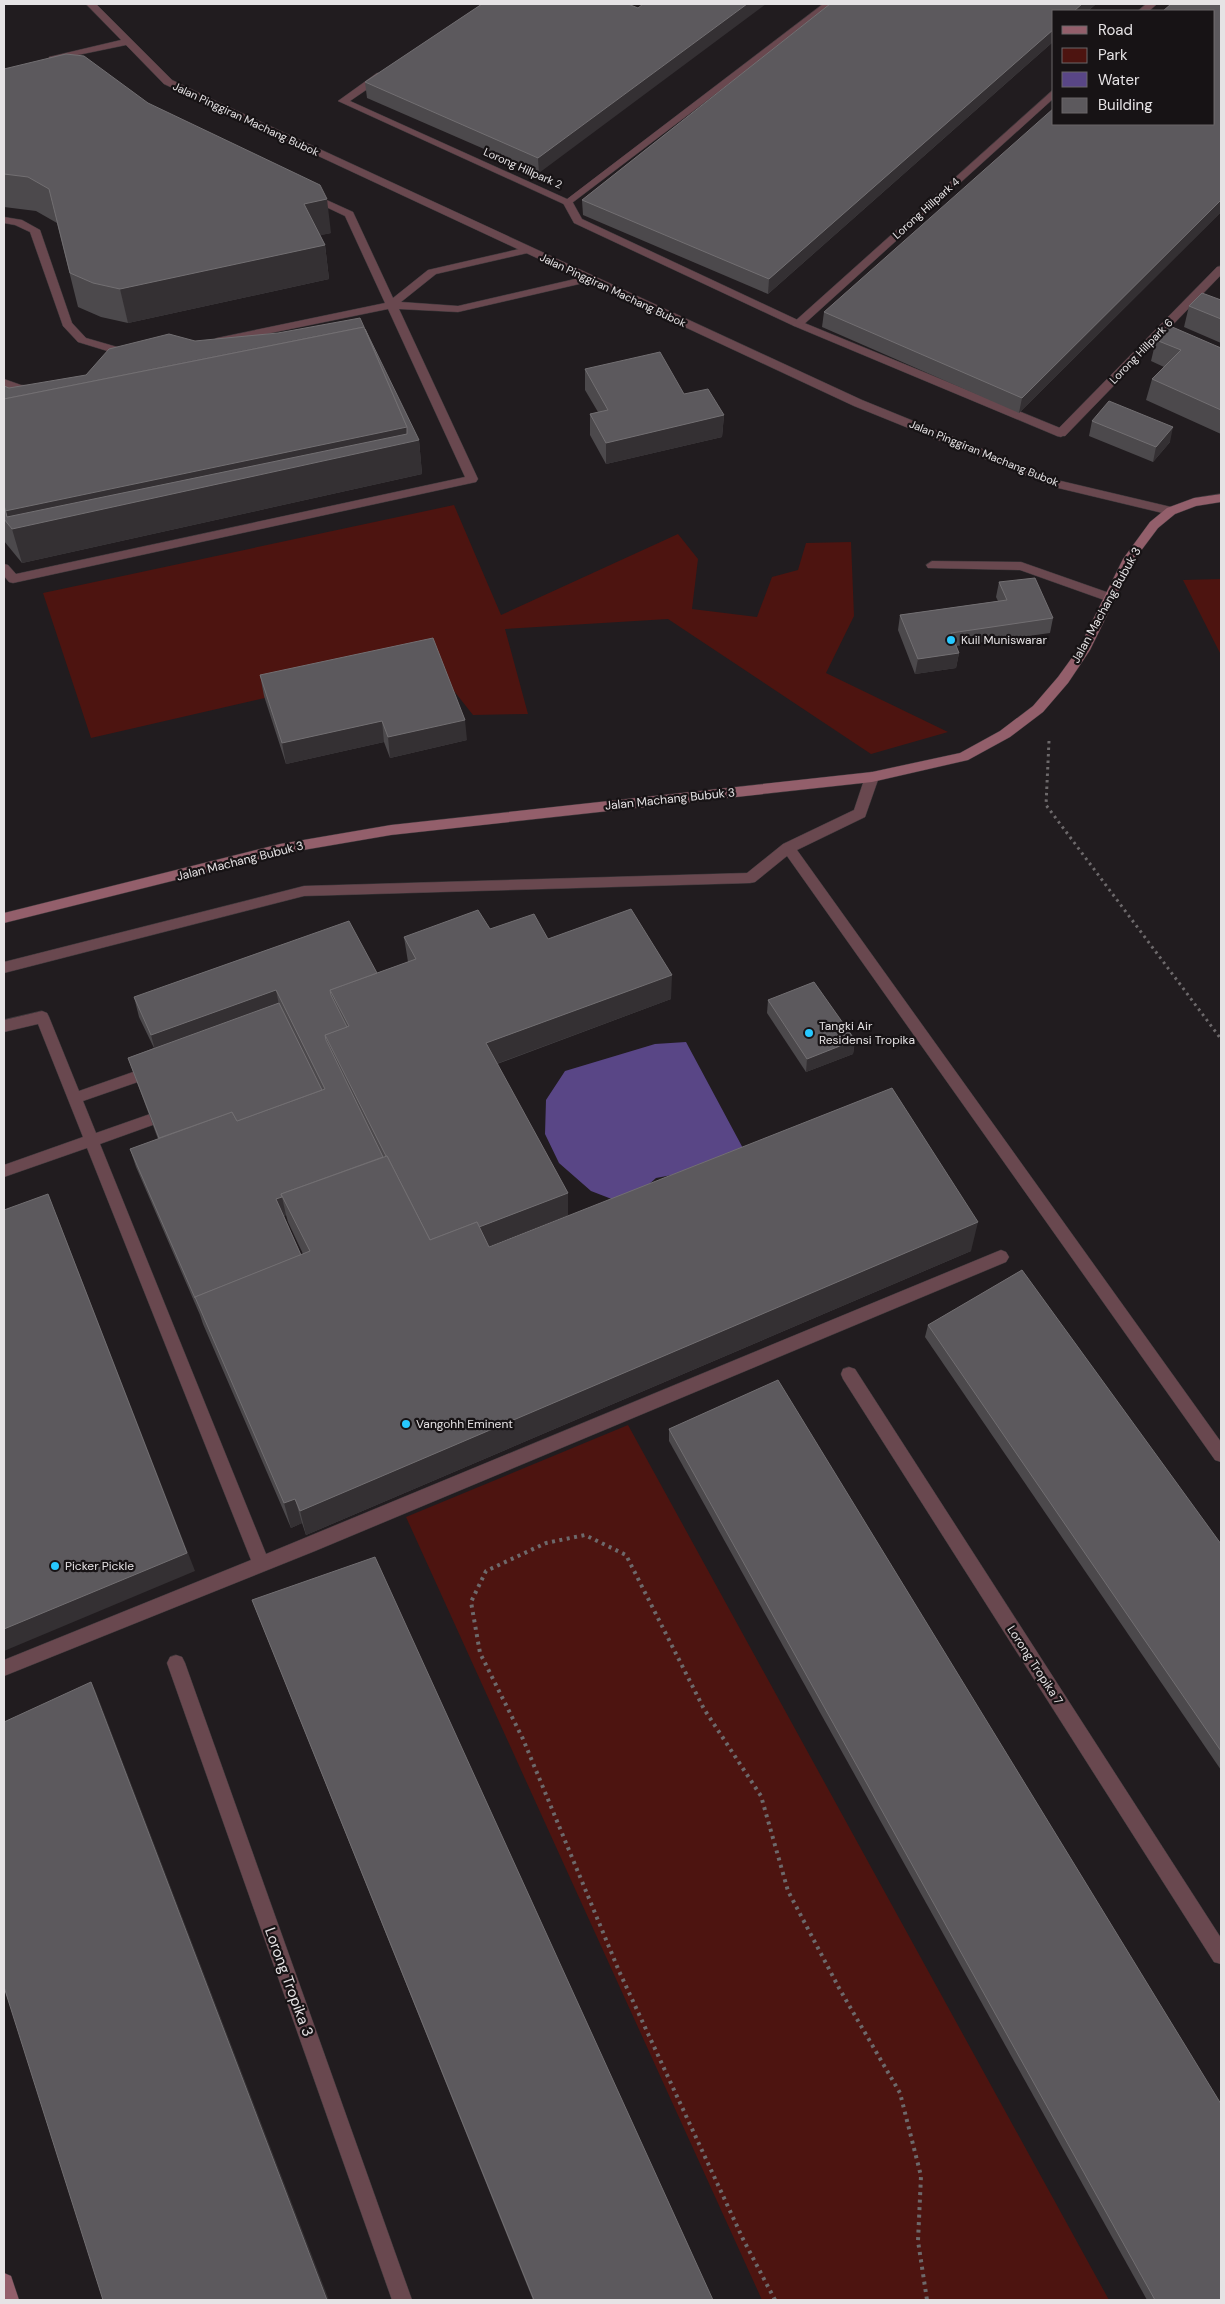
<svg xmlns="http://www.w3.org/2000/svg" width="1225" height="2304" viewBox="0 0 1225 2304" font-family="'DM Sans',sans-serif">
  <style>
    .green { fill: #4d1410 }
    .water { fill: #594686 }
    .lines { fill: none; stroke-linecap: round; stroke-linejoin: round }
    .lane-casing { stroke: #3d383b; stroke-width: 1 }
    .street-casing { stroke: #3d383b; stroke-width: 1 }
    .secondary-casing { stroke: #3d383b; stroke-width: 1 }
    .path-far1 { stroke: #6d696b; stroke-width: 3; stroke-dasharray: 2.5 4; stroke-linecap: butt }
    .path { stroke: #6d696b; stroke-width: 4; stroke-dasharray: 3 4.5; stroke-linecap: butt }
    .lane { fill: #69484f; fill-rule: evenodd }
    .street { fill: #69484f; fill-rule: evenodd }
    .secondary { fill: #935f6b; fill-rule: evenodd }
    .wall { fill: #4c494c; fill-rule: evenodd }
    .shaded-wall { fill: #343033 }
    .building { fill: #5c595d; stroke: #726f72 }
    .poi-dot { fill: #27c8ff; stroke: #171315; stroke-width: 2 }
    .labels { text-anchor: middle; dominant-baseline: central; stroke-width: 4.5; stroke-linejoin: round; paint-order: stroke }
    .far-street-label { font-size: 11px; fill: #e6e3e5; stroke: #171315 }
    .street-label { font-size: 12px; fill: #e6e3e5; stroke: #171315 }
    .poi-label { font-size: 12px; fill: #e6e3e5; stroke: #171315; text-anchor: start }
    .near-street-label { font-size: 15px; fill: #e6e3e5; stroke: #171315 }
  </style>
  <rect width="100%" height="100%" fill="#211c1f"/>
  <!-- green -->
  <g class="green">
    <path d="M454,505L501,615L678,534L698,559L692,609L757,617L772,577L798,570L806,543L851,542L854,616L826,673L948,732L871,754L668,619L505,629L528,714L473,715L416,643L330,683L91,738L43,593Z"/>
    <path d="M1221,579V655L1183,580Z"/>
    <path d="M628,1425L1109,2300H762L406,1517Z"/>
  </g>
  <!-- water -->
  <path class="water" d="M686,1042L745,1152L677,1174L656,1178L638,1194L622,1203L591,1191L559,1163L545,1134L546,1100L565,1071L655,1044Z"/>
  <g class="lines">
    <!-- lane casing -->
    <g class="lane-casing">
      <g id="lane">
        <path d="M309,192L353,212L393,298L428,270L528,247L533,250L532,252L436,274L401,302L458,306L588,276L593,279L588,282L458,312L399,309L478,479L476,482L13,583L9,582L4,576V564L8,565L16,574L465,477L388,309L217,344L211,341L217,338L385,303L345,216L305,197L304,195Z"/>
        <path d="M568,200L572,201L582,219L802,322L1065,430L1067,433L1061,437L1057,436L794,326L574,223L563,203Z"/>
        <path d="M4,217L22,220L40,230L72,323L86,338L131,351L133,353L131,355L127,357L78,342L63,326L30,232L15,225L4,223Z"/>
        <path d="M4,379L21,385L38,386L40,389C31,398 14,391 4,387Z"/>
        <path d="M932,561L1021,562L1115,595L1117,598L1115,601H1107L1020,570L928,568L926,565Z"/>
        <path d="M872,772L877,774L879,777L865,817L797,850L1221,1442V1462L1215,1460L787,856L755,882L750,883L304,896L4,973V962L304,886L747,873L783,844L854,810L865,777L867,774Z"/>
        <path d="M42,1011L47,1013L49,1017L79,1091L153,1065L158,1067L160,1071L158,1075L83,1101L96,1133L170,1107L175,1109L177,1113L175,1117L100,1144L266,1554L996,1252L1001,1250L1006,1252L1009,1257L1006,1262L315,1551L4,1676V1660L251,1560L87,1148L4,1177V1165L83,1137L38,1024L4,1032V1020Z"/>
      </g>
    </g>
    <!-- street casing -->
    <g class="street-casing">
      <g id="street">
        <path d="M86,4H96L172,80L218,102L862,400L1061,481L1171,507L1177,511L1171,515L1054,487L854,406L164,84L126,45L49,61V57L121,40Z"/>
        <path d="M823,4H834L568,206L338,101L377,73H385V77L350,101L567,199Z"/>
        <path d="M1146,4H1157L1149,11H1138Z"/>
        <path d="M1054,89V98L802,326H794L792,324L794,322Z"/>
        <path d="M1221,266V275L1065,436H1057L1055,433L1057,430L1217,267Z"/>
        <path d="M849,1367L855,1369L1221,1938V1964L1214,1962L843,1379L841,1374L843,1369Z"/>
        <path d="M176,1655L182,1657L185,1663L412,2300H392L167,1663L170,1657Z"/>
      </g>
    </g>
    <!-- secondary casing -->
    <g class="secondary-casing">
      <g id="secondary">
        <path d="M1221,494V502L1196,506L1175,514L1158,528L1134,560L1090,650L1068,683L1043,712L1010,737L968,760L872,782L391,835L280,854L4,923V913L280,844L391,825L872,772L960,753L1000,731L1033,706L1058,677L1079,648L1123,559L1150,522L1167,508L1194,498Z"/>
        <path d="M4,2273L11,2276L19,2300H4Z"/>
      </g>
    </g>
    <!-- path-far1 -->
    <path class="path-far1" d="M1049,741L1046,805L1221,1039"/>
    <!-- path -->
    <path class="path" d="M775,2300L743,2239L619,1971L523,1739L480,1653L471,1602L486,1571L546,1543L585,1535L626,1555L704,1709L761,1796L788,1891L839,1988L900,2093L921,2176L918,2241L927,2300"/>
    <!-- lane -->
    <use href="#lane" class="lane"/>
    <!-- street -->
    <use href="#street" class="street"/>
    <!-- secondary -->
    <use href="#secondary" class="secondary"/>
  </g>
  <!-- wall -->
  <g class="wall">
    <path d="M628,4L539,173L367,98L365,82Z"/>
    <path d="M830,4H1096L1088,11H1054V41L768,294L583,215L582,200Z"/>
    <path d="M1221,4V212L1019,413L822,327L824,312Z"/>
    <path d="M4,69L148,103L331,233L320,235L325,245L329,279L128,323L101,317L78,307L57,223L36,211L4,207Z"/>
    <path d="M1221,300V343L1184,327L1189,306Z"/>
    <path d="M1156,340L1221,348V434L1146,400L1152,379L1164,367L1151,361Z"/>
    <path d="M585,369L684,394L724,415L722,437L606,464L590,435V414L598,412L585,390Z"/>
    <path d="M4,386L9,388L419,440L422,474L22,563L4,541Z"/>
    <path d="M1092,421L1170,442L1153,462L1089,436Z"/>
    <path d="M999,582L1053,618L1050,633L956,646L959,653L956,668L915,674L898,630L900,615L998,601L996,597Z"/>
    <path d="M260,675L467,740L390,758L384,742L286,764L264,696Z"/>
    <path d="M490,929L548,939L671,999L497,1064L568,1215L489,1246V1247L971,1251L306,1535L302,1523L291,1528L203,1324L200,1315L136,1167L130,1149L158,1139L128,1058L154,1048L139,1017L134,997L377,973L408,962L404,937ZM286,1215L288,1222L303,1254L301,1255L284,1216Z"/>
    <path d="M768,1000L855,1040L853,1054L806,1072L767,1013Z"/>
    <path d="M928,1325L1221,1544V1770L925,1337Z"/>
    <path d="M669,1429L1221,2300H1147L669,1441Z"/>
    <path d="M252,1600L713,2300H533Z"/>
  </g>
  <!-- shaded-wall -->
  <g class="shaded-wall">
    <path d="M747,4H766L539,173L538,158Z"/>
    <path d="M1082,4H1096L1088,11H1074Z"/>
    <path d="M1054,29V41L768,294L769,279Z"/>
    <path d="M327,199L331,233L309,238L304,204Z"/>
    <path d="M1221,200V212L1019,413L1022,398Z"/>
    <path d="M325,245L329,279L128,323L120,289Z"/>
    <path d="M724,415L722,437L606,464V443Z"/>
    <path d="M407,427L419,440L422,474L22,563L12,529L10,527L4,504Z"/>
    <path d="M1173,427L1170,442L1153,462L1156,447Z"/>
    <path d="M959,653L956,668L915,674L918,659Z"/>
    <path d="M465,720L467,740L390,758L388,737Z"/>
    <path d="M382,721L384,742L286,764L282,743Z"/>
    <path d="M672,975L671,999L488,1067L486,1043Z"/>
    <path d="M276,990L280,1010L156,1054L151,1035Z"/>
    <path d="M855,1040L853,1054L806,1072L807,1059Z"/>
    <path d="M568,1193V1215L433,1268L430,1246Z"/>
    <path d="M282,1197L286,1215L281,1217L276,1199Z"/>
    <path d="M57,1216L195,1571L4,1651V1629Z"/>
    <path d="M978,1222L971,1251L306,1535L300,1511Z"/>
    <path d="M295,1499L302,1523L291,1528L284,1503Z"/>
    <path d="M91,1682L96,1692L329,2300H327Z"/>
  </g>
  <!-- building -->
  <g class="building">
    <path d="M482,4H628L638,8L643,4H747L538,158L365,82Z"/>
    <path d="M830,4H1082L1074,11H1054V29L769,279L582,200Z"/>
    <path d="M1171,4H1221V200L1022,398L824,312L1054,108V124H1214V11H1163Z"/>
    <path d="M66,54L84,56L148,103L320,185L327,199L304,204L325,245L120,289L93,283L70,273L49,189L28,177L4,174V69Z"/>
    <path d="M1202,293L1221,300V319L1189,306Z"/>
    <path d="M360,318L364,327L4,399V386L9,388L86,375L109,349L169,334L195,341L278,333Z"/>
    <path d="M1170,326L1221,348V410L1152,379L1181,350L1156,340Z"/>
    <path d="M364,327L407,427L5,511L4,505V399Z"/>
    <path d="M365,329L419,440L12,529L4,519V505L7,517L407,434V427Z"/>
    <path d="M660,352L684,394L708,389L724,415L606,443L590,414L608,410L585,369Z"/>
    <path d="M1109,401L1173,427L1156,447L1092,421Z"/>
    <path d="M1035,578L1053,618L951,633L959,653L918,659L900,615L1007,600L999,582Z"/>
    <path d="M433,638L465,720L388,737L382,721L282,743L260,675Z"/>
    <path d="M631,909L672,975L486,1043L568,1193L479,1227L477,1222L430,1240L387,1156H386L325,1035L349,1026L330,990L416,959L404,937L478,910L490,929L534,914L548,939Z"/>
    <path d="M349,921L377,973L330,990L331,995L347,1027L325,1035L326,1040L383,1157L281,1194L282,1197L276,1199L301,1255L195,1297V1298L130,1149L232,1112L237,1121L325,1089L276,990L151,1035L134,997Z"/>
    <path d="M814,982L855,1040L807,1059L768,1000Z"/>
    <path d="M279,1003L322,1090L237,1121L232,1112L159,1138L128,1058Z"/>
    <path d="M892,1088L978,1222L300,1511L295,1499L284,1503L195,1297L310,1251L281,1194L387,1156L430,1240L477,1222L489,1247Z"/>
    <path d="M48,1194L187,1553L4,1629V1210Z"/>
    <path d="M1022,1270L1221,1544V1751L928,1325Z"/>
    <path d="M778,1380L1221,2104V2300H1155L669,1429Z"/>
    <path d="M375,1557L713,2300H534L252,1600Z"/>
    <path d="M91,1682L327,2300H103L4,1987V1722Z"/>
  </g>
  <!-- markers -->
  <g class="poi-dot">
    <circle cx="951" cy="640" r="5"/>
    <circle cx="809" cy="1033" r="5"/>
    <circle cx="406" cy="1424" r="5"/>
    <circle cx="55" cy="1566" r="5"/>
  </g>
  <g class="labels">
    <!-- far-street labels -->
    <g class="far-street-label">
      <text transform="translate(246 119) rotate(25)">Jalan Pinggiran Machang Bubok</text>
      <text transform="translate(523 168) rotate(24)">Lorong Hillpark 2</text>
      <text transform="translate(926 208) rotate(-42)">Lorong Hillpark 4</text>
      <text transform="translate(613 290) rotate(25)">Jalan Pinggiran Machang Bubok</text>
      <text transform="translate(1141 351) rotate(-46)">Lorong Hillpark 6</text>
      <text transform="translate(984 453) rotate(22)">Jalan Pinggiran Machang Bubok</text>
    </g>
    <!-- street labels -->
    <g class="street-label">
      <text transform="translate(1106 605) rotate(-61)">Jalan Machang Bubuk 3</text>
      <text transform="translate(670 799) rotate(-6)">Jalan Machang Bubuk 3</text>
      <text transform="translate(240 861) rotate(-14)">Jalan Machang Bubuk 3</text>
      <text transform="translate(1035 1665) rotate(57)">Lorong Tropika 7</text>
    </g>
    <!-- poi labels -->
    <g class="poi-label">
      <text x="961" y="640">Kuil Muniswarar</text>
      <text x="819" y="1026">Tangki Air<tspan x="819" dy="14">Residensi Tropika</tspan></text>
      <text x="416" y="1424">Vangohh Eminent</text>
      <text x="65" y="1566">Picker Pickle</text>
    </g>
    <!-- near-street labels -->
    <g class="near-street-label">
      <text transform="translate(289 1982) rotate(70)">Lorong Tropika 3</text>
    </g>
  </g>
  <!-- border -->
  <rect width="1225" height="2304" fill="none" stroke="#e6e3e5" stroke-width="10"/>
  <!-- legend -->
  <rect x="1052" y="10" width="162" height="115" fill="#171315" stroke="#6a6668"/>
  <rect x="1062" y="26" width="25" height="8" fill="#935f6b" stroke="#6a6668"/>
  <text x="1098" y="35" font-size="15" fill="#e6e3e5">Road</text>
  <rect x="1062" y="48" width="25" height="15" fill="#4d1410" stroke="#6a6668"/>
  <text x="1098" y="60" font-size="15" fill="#e6e3e5">Park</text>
  <rect x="1062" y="72" width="25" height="15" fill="#594686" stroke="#6a6668"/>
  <text x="1098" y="85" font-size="15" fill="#e6e3e5">Water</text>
  <rect x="1062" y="98" width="25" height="15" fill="#5c595d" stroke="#6a6668"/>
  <text x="1098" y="110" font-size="15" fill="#e6e3e5">Building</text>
</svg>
